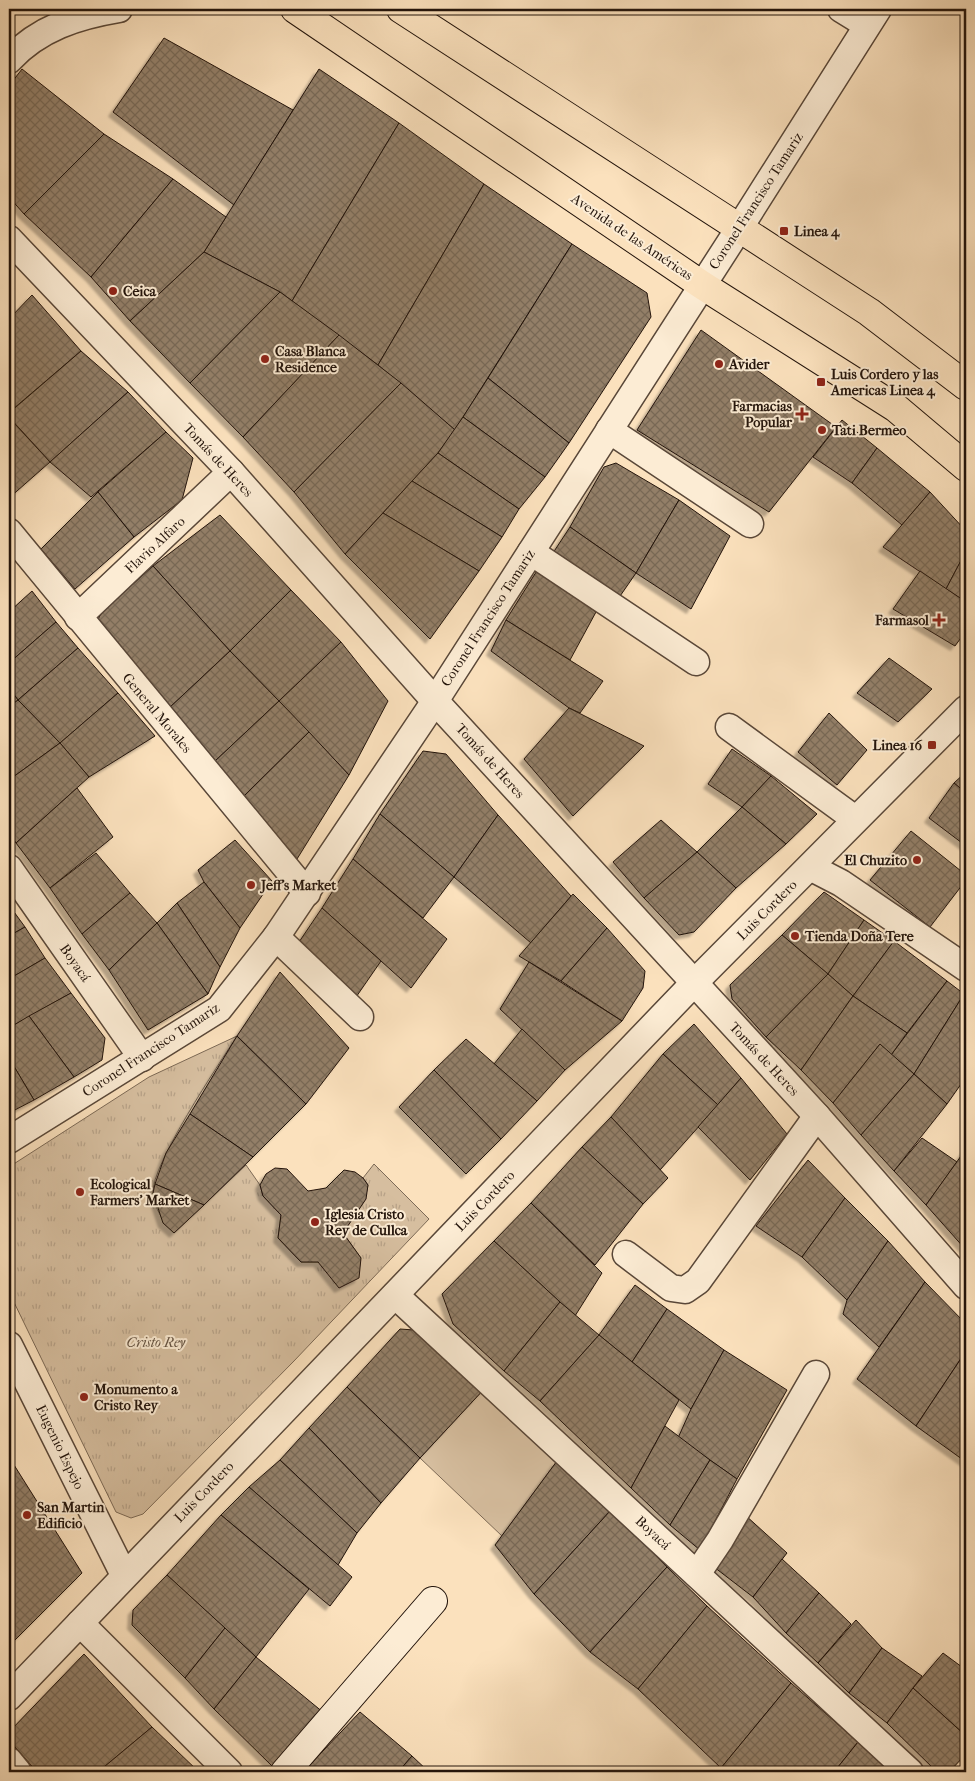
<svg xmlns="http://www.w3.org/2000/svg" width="975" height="1781" viewBox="0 0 975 1781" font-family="'IM FELL French Canon',serif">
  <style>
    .grass { fill: #d6be9f; stroke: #7c6955 }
    .park { fill: url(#park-tufts); stroke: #7c6955 }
    .building { fill: url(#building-cross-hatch); stroke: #23140b; filter: url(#shadow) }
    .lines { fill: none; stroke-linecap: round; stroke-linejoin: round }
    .street-casing { stroke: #594738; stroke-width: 29 }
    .secondary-casing { stroke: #23140b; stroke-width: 30 }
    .primary-casing { stroke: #23140b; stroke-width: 30 }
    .street { stroke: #fcecd4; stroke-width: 26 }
    .secondary { stroke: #fcecd4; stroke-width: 28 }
    .primary { stroke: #fbe1bd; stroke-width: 28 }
    .poi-dot { fill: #8f2418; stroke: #fcecd4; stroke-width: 2 }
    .labels { text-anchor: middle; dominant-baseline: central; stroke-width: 4; stroke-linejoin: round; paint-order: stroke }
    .street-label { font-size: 14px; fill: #23140b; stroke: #fcecd4 }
    .poi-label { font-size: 14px; font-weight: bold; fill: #23140b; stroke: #fcecd4; text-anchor: start }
    .park-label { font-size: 14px; font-style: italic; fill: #62503f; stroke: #fcecd4 }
  </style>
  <defs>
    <pattern id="park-tufts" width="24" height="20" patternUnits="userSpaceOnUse" patternTransform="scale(1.25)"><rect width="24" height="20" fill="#d6be9f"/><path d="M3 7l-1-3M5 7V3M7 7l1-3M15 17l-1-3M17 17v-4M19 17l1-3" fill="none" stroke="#b7a288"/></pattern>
    <pattern id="building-cross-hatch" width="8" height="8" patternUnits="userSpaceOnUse" patternTransform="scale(1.25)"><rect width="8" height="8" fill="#937f68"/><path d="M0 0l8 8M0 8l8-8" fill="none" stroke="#786754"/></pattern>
    <filter id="shadow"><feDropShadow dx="-4.5" dy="4.5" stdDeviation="1" flood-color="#0004"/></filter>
  </defs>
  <rect width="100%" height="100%" fill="#fbe1bd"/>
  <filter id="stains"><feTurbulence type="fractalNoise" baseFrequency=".004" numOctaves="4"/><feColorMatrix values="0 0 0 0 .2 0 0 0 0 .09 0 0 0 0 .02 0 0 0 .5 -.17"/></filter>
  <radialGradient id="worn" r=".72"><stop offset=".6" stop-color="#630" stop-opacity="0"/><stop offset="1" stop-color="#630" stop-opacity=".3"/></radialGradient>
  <!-- grass -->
  <path class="grass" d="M486,1387L557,1461L502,1536L420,1458Z"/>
  <!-- park -->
  <path class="park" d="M237,1036C219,1064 151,1165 153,1193C154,1208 164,1223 174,1233L246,1165L260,1185L263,1196L281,1215L278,1238L301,1262H318L361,1258L343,1233L365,1199L368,1185L363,1178L374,1164L429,1219L294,1361L143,1514L131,1518L116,1512L9,1292V1167L149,1077Z"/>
  <!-- building -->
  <g class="building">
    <path d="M164,38L293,110L234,205L113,112Z"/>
    <path d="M22,69L104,134L24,214L9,197V86Z"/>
    <path d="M319,69L399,123L292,301L280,292L204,252Z"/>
    <path d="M399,123L484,184L378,365L292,301Z"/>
    <path d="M104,134L173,179L91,277L24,214Z"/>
    <path d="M173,179L226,217L204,252L130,321L91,277Z"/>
    <path d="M484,184L572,244L455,430L378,365Z"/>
    <path d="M572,244L647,293L651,317L569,443L488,378Z"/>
    <path d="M204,252L280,292L190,383L130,321Z"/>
    <path d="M280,292L339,335L243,437L190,383Z"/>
    <path d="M32,295L81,351L13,409L9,405V319Z"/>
    <path d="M701,330L836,427L769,512L637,430Z"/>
    <path d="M339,335L401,383L294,492L243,437Z"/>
    <path d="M81,351L128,392L50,462L9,417V413Z"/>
    <path d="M488,378L569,443L545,477L463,417Z"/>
    <path d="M401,383L455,430L438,453L345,554L294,492Z"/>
    <path d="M128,392L166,432L91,497L50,462Z"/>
    <path d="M463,417L545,477L519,509L438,453Z"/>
    <path d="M842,420L877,448L852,483L813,457Z"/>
    <path d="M14,423L50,462L9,498V428Z"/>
    <path d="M166,432L193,458L182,500L134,537L98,492Z"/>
    <path d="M877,448L930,492L902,525L852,483Z"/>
    <path d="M438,453L519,509L502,537L412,481Z"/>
    <path d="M616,463L679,500L636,573L570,527L604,467Z"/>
    <path d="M412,481L502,537L479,571L383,513Z"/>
    <path d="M98,492L134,537L75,589L41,549Z"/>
    <path d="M930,492L966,531V551L946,589L883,547Z"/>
    <path d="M679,500L730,536L691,609L636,573Z"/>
    <path d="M383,513L479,571L430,639L345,554Z"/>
    <path d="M220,515L291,590L230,651L153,566Z"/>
    <path d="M570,527L636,573L618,599L551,556Z"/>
    <path d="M966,551V602L946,589Z"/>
    <path d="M153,566L230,651L167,710L97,621L102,612Z"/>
    <path d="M538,569L596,612L570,660L506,620Z"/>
    <path d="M920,571L966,602V631L955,646L893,609Z"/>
    <path d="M291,590L341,642L279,701L230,651Z"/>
    <path d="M32,591L56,622L9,663V612Z"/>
    <path d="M506,620L603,681L580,713L569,708L491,651Z"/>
    <path d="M56,622L78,648L18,700L9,688V663Z"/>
    <path d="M341,642L388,701L349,775L279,701Z"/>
    <path d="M78,648L118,693L60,743L18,700Z"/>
    <path d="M230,651L279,701L213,763L167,710Z"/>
    <path d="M889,658L932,689L898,722L857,693Z"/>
    <path d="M9,688L18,700L9,707Z"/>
    <path d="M118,693L155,736L89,777L60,743Z"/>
    <path d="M18,700L60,743L9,780V707Z"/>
    <path d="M279,701L309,732L243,797L213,763Z"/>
    <path d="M569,708L644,746L573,816L524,759Z"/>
    <path d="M829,713L867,750L837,785L798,752Z"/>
    <path d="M309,732L349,775L297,859L243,797Z"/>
    <path d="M60,743L89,777L16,843L9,832V780Z"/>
    <path d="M732,749L771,776L742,807L708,784Z"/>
    <path d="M423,751L446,754L498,815L454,877L380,814Z"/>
    <path d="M966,772V793L954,783Z"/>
    <path d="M771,776L817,814L786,844L742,807Z"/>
    <path d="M954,783L966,793V846L929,818Z"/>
    <path d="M77,788L113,837L50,888L16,843Z"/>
    <path d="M742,807L786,844L736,888L697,852Z"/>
    <path d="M380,814L454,877L423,918L353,859Z"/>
    <path d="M498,815L571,896L531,943L454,877Z"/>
    <path d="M661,820L697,852L644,898L613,862Z"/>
    <path d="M911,831L966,875V880L930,927L870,880Z"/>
    <path d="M235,840L272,881L240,928L204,882L198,870Z"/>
    <path d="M697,852L736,888L694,932L679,935L644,898Z"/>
    <path d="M96,853L130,893L82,934L50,888Z"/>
    <path d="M353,859L447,939L411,988L322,908Z"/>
    <path d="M204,882L240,928L220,967L177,903Z"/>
    <path d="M824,892L864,920L828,974L782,935Z"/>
    <path d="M130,893L157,923L109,970L82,934Z"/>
    <path d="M573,894L607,928L561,981L519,956Z"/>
    <path d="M177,903L220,967L208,994L157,923Z"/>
    <path d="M9,905L25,927L9,936Z"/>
    <path d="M322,908L381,961L354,1000L297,945Z"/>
    <path d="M864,920L894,941L853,996L828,974Z"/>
    <path d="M157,923L208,994L148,1030L109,970Z"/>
    <path d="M25,927L45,958L9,979V936Z"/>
    <path d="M607,928L645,971L643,988L622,1021L561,981Z"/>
    <path d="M782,935L828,974L766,1037L732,999L730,985Z"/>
    <path d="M894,941L947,981L907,1033L853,996Z"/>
    <path d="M45,958L71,993L9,1028V979Z"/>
    <path d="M529,962L622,1021L565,1070L500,1009Z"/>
    <path d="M280,972L349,1048L306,1104L237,1036Z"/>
    <path d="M828,974L853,996L801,1070L766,1037Z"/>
    <path d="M947,981L964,994L914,1074L891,1055Z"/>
    <path d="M71,993L105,1038L102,1060L74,1077L29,1016Z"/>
    <path d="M964,994L966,995V1077L947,1104L914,1074Z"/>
    <path d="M853,996L907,1033L891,1055L880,1044L833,1103L801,1070Z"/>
    <path d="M29,1016L74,1077L34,1100L9,1058V1028Z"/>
    <path d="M694,1024L741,1078L718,1105L663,1054Z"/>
    <path d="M522,1029L565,1070L537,1101L494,1064Z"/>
    <path d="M237,1036L306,1104L253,1157L190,1114Z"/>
    <path d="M466,1039L537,1101L501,1139L434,1070Z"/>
    <path d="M880,1044L914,1074L861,1135L833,1103Z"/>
    <path d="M663,1054L718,1105L660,1170L611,1117Z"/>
    <path d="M9,1058L34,1100L9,1113Z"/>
    <path d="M434,1070L501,1139L466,1174L399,1107Z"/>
    <path d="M914,1074L947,1104L894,1171L861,1135Z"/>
    <path d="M741,1078L787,1134L750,1180L698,1127Z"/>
    <path d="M190,1114L253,1157L204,1205L155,1184L166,1153Z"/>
    <path d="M611,1117L668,1178L643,1204L582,1147Z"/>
    <path d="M922,1138L957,1162L926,1205L894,1171Z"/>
    <path d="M582,1147L643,1204L595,1265L531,1203Z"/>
    <path d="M966,1149V1250L926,1205Z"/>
    <path d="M808,1160L845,1198L802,1257L756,1226Z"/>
    <path d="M275,1168L287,1169L308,1191L326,1188L344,1170L355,1172L363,1178L368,1185L366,1199L343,1233L361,1258L359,1278L339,1288L318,1262H301L278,1238L281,1215L263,1196L260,1185L266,1174Z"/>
    <path d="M155,1184L204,1205L174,1233L163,1223L153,1193Z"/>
    <path d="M845,1198L888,1241L847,1300L802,1257Z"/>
    <path d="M531,1203L602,1273L575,1316L494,1241Z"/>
    <path d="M494,1241L560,1302L504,1371L453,1324L442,1294Z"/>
    <path d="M888,1241L925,1282L879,1347L843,1314L847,1300Z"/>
    <path d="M925,1282L966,1324V1351L916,1426L857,1379Z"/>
    <path d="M635,1285L667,1309L632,1362L599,1335Z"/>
    <path d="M560,1302L599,1335L540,1401L504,1371Z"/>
    <path d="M667,1309L724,1350L691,1409L632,1362Z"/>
    <path d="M400,1329L428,1331L486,1387L420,1458L347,1387Z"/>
    <path d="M599,1335L679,1400L631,1488L540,1401Z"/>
    <path d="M724,1350L787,1390L737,1479L678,1438L691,1409Z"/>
    <path d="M966,1351V1462L916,1426Z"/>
    <path d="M347,1387L420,1458L381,1503L309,1428Z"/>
    <path d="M665,1426L710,1460L670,1525L631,1488Z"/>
    <path d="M309,1428L381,1503L357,1533L280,1460Z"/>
    <path d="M9,1457L82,1573L10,1645L9,1644Z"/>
    <path d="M280,1460L357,1533L338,1565L249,1487Z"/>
    <path d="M710,1460L737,1479L700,1550L670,1525Z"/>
    <path d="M557,1461L611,1510L534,1594L495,1545Z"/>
    <path d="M249,1487L352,1577L330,1606L221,1515Z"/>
    <path d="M611,1510L667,1567L590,1652L534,1594Z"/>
    <path d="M744,1514L787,1553L753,1597L714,1567Z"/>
    <path d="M221,1515L309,1589L256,1657L167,1575Z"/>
    <path d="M782,1559L819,1593L786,1633L753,1597Z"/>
    <path d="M667,1567L707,1606L638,1689L590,1652Z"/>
    <path d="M167,1575L225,1628L185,1678L132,1625L133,1610Z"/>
    <path d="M819,1593L851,1624L818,1663L786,1633Z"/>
    <path d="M707,1606L791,1683L721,1768L638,1689Z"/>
    <path d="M856,1620L882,1648L849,1693L818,1663Z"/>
    <path d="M225,1628L256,1657L214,1709L185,1678Z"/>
    <path d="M882,1648L922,1676L887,1723L849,1693Z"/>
    <path d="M943,1653L966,1670V1736L913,1688Z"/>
    <path d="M84,1654L152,1727L98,1772H37L9,1740V1732Z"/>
    <path d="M256,1657L324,1713L272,1766L214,1709Z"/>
    <path d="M791,1683L858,1742L834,1772H725L721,1768Z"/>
    <path d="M913,1688L966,1736V1754L949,1772H937L887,1723Z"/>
    <path d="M360,1712L412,1756L398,1772H303Z"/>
    <path d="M152,1727L199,1772H98Z"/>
    <path d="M858,1742L893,1772H834Z"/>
    <path d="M412,1756L429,1772H398Z"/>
  </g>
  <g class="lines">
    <!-- street casing -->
    <g class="street-casing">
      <g id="street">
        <path d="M841,9L867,25"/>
        <path d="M9,60C39,28 77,16 119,9"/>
        <path d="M9,239L231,472L435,701L817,1116L966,1286"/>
        <path d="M609,430L750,524"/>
        <path d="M9,532L307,893"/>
        <path d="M531,552L696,662"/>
        <path d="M78,617L231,472"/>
        <path d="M729,727L855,819"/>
        <path d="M810,867L841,883L966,968"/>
        <path d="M9,868L142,1058"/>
        <path d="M276,937L360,1017"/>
        <path d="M9,1140L219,1009L276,937L435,701L740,227L878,9"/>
        <path d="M626,1254L671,1288L685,1290L698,1281L817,1116"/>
        <path d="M395,1295L910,1772"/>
        <path d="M9,1345L124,1575"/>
        <path d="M697,1574L720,1540L816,1374"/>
        <path d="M80,1623L229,1772"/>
        <path d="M9,1697L694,983L966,709"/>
        <path d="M9,1761L18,1772"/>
      </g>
    </g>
    <!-- secondary casing -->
    <g class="secondary-casing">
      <path id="secondary" d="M285,1772L433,1601"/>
    </g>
    <!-- primary casing -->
    <g class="primary-casing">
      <g id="primary">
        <path d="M295,9L702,285L896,408L966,467"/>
        <path d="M401,9L869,312L966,386"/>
      </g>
    </g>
    <!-- street -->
    <use href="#street" class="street"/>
    <!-- secondary -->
    <use href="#secondary" class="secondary"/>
    <!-- primary -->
    <use href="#primary" class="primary"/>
  </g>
  <!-- markers -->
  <g class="poi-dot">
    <rect x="779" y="226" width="10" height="10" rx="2.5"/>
    <circle cx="113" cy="291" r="5"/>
    <circle cx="265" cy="359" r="5"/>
    <circle cx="719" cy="364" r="5"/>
    <rect x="816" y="377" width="10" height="10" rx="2.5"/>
    <path d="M799.5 406.5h5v5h5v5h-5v5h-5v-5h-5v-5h5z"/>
    <circle cx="822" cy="430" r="5"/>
    <path d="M936.5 612.5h5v5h5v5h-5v5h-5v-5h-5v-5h5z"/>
    <rect x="927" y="740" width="10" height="10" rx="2.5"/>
    <circle cx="917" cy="860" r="5"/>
    <circle cx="251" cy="885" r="5"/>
    <circle cx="795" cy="936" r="5"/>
    <circle cx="80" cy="1192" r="5"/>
    <circle cx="315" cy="1222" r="5"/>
    <circle cx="84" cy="1397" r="5"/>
    <circle cx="27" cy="1515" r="5"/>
  </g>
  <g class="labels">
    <!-- street labels -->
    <g class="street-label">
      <text transform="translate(756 201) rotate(-57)">Coronel Francisco Tamariz</text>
      <text transform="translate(632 237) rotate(34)">Avenida de las Américas</text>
      <text transform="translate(218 460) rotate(47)">Tomás de Heres</text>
      <text transform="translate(155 545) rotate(-43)">Flavio Alfaro</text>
      <text transform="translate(488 618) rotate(-57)">Coronel Francisco Tamariz</text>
      <text transform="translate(157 713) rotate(50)">General Morales</text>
      <text transform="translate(490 761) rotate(48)">Tomás de Heres</text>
      <text transform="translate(767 910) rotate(-45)">Luis Cordero</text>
      <text transform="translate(75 963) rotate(55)">Boyacá</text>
      <text transform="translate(151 1050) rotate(-33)">Coronel Francisco Tamariz</text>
      <text transform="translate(764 1059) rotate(47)">Tomás de Heres</text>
      <text transform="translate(485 1201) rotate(-46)">Luis Cordero</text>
      <text transform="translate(60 1447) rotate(64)">Eugenio Espejo</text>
      <text transform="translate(204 1492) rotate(-46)">Luis Cordero</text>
      <text transform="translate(653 1533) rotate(43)">Boyacá</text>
    </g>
    <!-- poi labels -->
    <g class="poi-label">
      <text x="794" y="231">Linea 4</text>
      <text x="123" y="291">Ceica</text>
      <text x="275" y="351">Casa Blanca<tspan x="275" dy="16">Residence</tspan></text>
      <text x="729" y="364">Avider</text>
      <text x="831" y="374">Luis Cordero y las<tspan x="831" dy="16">Americas Linea 4</tspan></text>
      <text x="792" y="406" text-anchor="end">Farmacias<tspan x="792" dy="16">Popular</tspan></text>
      <text x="832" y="430">Tati Bermeo</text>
      <text x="929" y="620" text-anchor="end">Farmasol</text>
      <text x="922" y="745" text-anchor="end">Linea 16</text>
      <text x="907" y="860" text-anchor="end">El Chuzito</text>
      <text x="261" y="885">Jeff's Market</text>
      <text x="805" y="936">Tienda Doña Tere</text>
      <text x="90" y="1184">Ecological<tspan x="90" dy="16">Farmers’ Market</tspan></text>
      <text x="325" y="1214">Iglesia Cristo<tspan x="325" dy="16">Rey de Cullca</tspan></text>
      <text x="94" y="1389">Monumento a<tspan x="94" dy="16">Cristo Rey</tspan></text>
      <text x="37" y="1507">San Martin<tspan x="37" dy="16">Edificio</tspan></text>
    </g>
    <!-- park labels -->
    <g class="park-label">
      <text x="156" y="1342">Cristo Rey</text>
    </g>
  </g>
  <!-- margin -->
  <rect width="975" height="1781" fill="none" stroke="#fbe1bd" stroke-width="30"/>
  <rect x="10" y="10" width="955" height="1761" fill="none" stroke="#23140b" stroke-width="2.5"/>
  <rect x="15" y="15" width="945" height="1751" fill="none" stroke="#23140b"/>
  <rect width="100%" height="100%" filter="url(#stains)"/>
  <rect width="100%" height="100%" fill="url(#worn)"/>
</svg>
